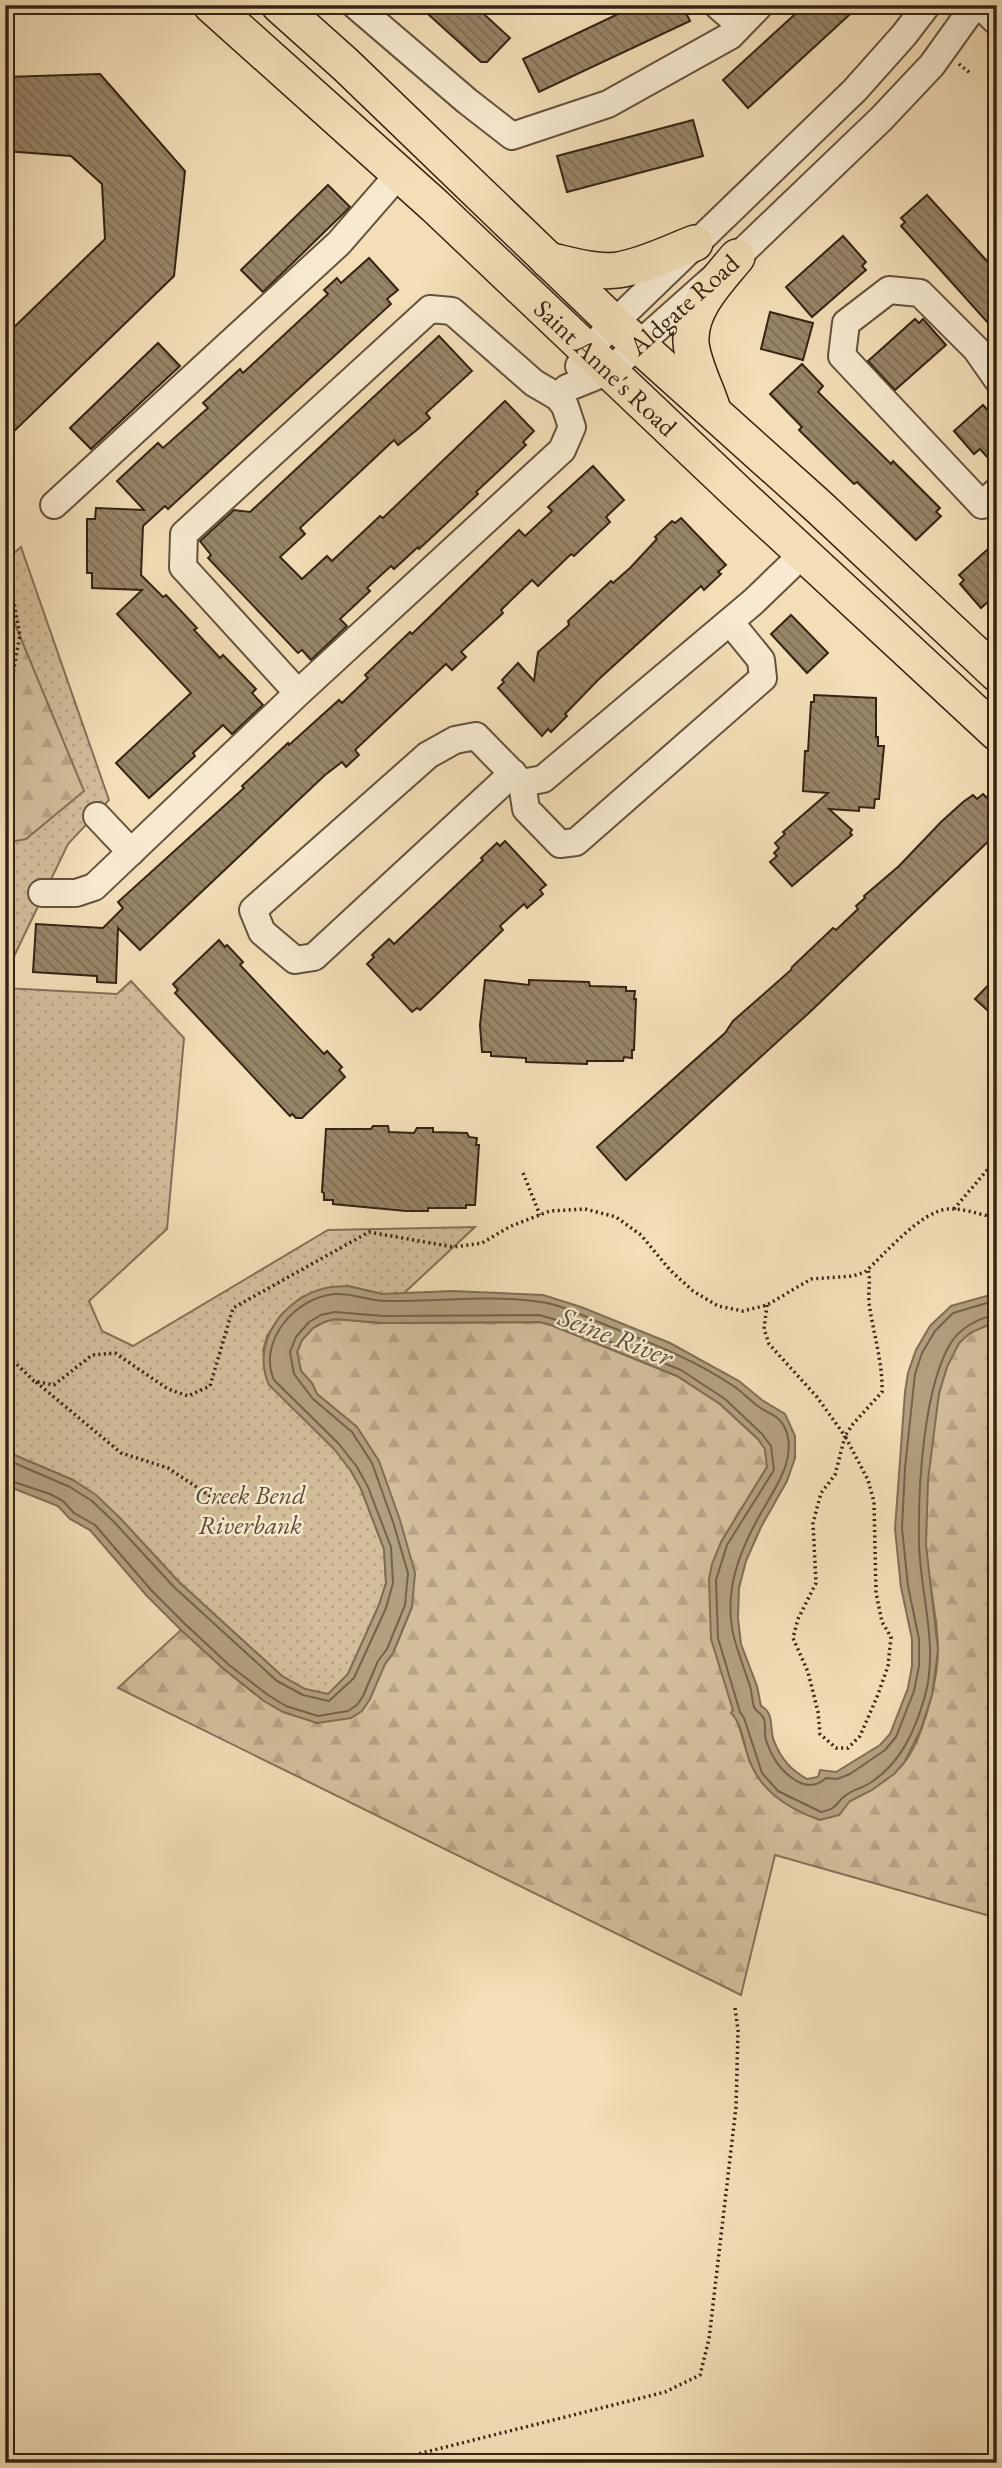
<svg xmlns="http://www.w3.org/2000/svg" width="1002" height="2468" viewBox="0 0 1002 2468" font-family="'EB Garamond',serif">
  <style>
    .grass { fill: url(#grass-dots); stroke: #847157; stroke-width: 2 }
    .forest { fill: url(#forest-firs); stroke: #847157; stroke-width: 2 }
    .water { fill: #b29f7f; stroke: #806e54; stroke-width: 2 }
    .lines { fill: none; stroke-linecap: round; stroke-linejoin: round }
    .shore { stroke: #746249; stroke-width: 2 }
    .building { fill: url(#building-back-hatch); stroke: #352413; stroke-width: 2 }
    .minor-casing { stroke: #64523c; stroke-width: 30 }
    .major-casing { stroke: #352413; stroke-width: 38 }
    .path { stroke: #352413; stroke-width: 3.5; stroke-dasharray: 2 3.5; stroke-linecap: butt }
    .minor { stroke: #f7ead0; stroke-width: 26 }
    .major { stroke: #f3deb7; stroke-width: 35 }
    .labels { text-anchor: middle; dominant-baseline: central; stroke-width: 5; stroke-linejoin: round; paint-order: stroke }
    .street-label { font-size: 26px; fill: #352413; stroke: #f7ead0 }
    .park-label { font-size: 26px; font-style: italic; fill: #5c4a35; stroke: #f7ead0 }
    .water-label { font-size: 28px; font-style: italic; fill: #614f39; stroke: #f7ead0 }
  </style>
  <defs>
    <pattern id="grass-dots" width="8" height="8" patternUnits="userSpaceOnUse" patternTransform="scale(1.75)"><rect width="8" height="8" fill="#d3be9b"/><path d="M2 2h.1M6 6h.1" fill="none" stroke="#b6a385" stroke-width="1.8" stroke-linecap="round"/></pattern>
    <pattern id="forest-firs" width="22" height="20" patternUnits="userSpaceOnUse" patternTransform="scale(1.75)"><rect width="22" height="20" fill="#d3be9b"/><path d="M5 1l3.5 6h-7zM16 11l3.5 6h-7z" fill="#b6a385"/></pattern>
    <pattern id="building-back-hatch" width="6" height="6" patternUnits="userSpaceOnUse" patternTransform="scale(1.75)"><rect width="6" height="6" fill="#988568"/><path d="M-1 5l2 2M0 0l6 6M5-1l2 2" fill="none" stroke="#7d6d54"/></pattern>
  </defs>
  <rect width="100%" height="100%" fill="#f3deb7"/>
  <filter id="stains"><feTurbulence type="fractalNoise" baseFrequency=".00286" numOctaves="4"/><feColorMatrix values="0 0 0 0 .2 0 0 0 0 .09 0 0 0 0 .02 0 0 0 .5 -.17"/></filter>
  <radialGradient id="worn" r=".72"><stop offset=".6" stop-color="#630" stop-opacity="0"/><stop offset="1" stop-color="#630" stop-opacity=".3"/></radialGradient>
  <!-- grass -->
  <g class="grass">
    <path d="M21,547L109,800L68,844L5,975V561Z"/>
    <path d="M131,981L184,1038L167,1229L89,1301L102,1331L133,1346L328,1230L475,1227L402,1295L382,1294L348,1286L302,1297L281,1315L267,1336L263,1351L351,1471L361,1489L384,1549L386,1583L379,1605L348,1674L328,1695L305,1689L282,1676L179,1582L119,1517L73,1480L5,1451V988L117,994Z"/>
  </g>
  <!-- forest -->
  <g class="forest">
    <path d="M5,600L84,791L26,839L5,843Z"/>
    <path d="M335,1319L382,1323L540,1322L551,1325L677,1376L720,1404L758,1439L765,1449L767,1467L721,1542L737,1720L750,1763L850,1801C869,1792 887,1781 902,1765C922,1744 938,1679 938,1650C938,1615 927,1579 926,1544C925,1497 931,1377 960,1342C970,1330 983,1326 997,1321V1918L775,1855L741,1995L118,1688L181,1630L225,1670L264,1701L317,1723L385,1664L393,1653L412,1607L357,1427L317,1394L312,1383L301,1371L297,1352L302,1340L313,1328L324,1322Z"/>
  </g>
  <!-- water -->
  <path class="water" d="M348,1286L382,1294L452,1291L543,1295L581,1307L670,1343L739,1381L762,1400L785,1414L795,1436V1458L787,1481L761,1527L746,1561L739,1588L738,1618L741,1644L757,1686L761,1706C775,1713 769,1729 774,1741C781,1759 791,1770 807,1779L818,1777L820,1770L836,1772L880,1745L890,1734L908,1688L912,1666V1639L901,1587L895,1529L905,1392L908,1373L916,1350L930,1326L951,1306L997,1293V1321L970,1333L959,1343L947,1367L939,1393L928,1480L926,1545L938,1650L932,1695L921,1729L904,1763L894,1774L872,1790L850,1801L839,1815L820,1820C786,1808 757,1789 747,1753C743,1739 741,1723 731,1713L733,1710L711,1639L709,1579L712,1564L721,1542L767,1467L765,1449L758,1439L720,1404L677,1376L551,1325L540,1322L382,1323L335,1319L324,1322L313,1328L302,1340L297,1352L301,1371L312,1383L317,1394L357,1427L379,1461L400,1520L415,1573L412,1607L393,1653L385,1664L370,1699L362,1711L351,1718L317,1723L283,1712L264,1701L225,1670L180,1629L147,1596L90,1530L70,1519L58,1506L5,1485V1451L73,1480L96,1495L119,1517L179,1582L282,1676L305,1689L328,1694L348,1674L379,1605L386,1583L384,1549L361,1489L351,1471L334,1449L269,1385C250,1343 284,1297 326,1288C333,1286 341,1287 348,1286Z"/>
  <g class="lines">
    <!-- shore -->
    <g class="shore">
      <path d="M5,1459L70,1487L92,1501L114,1522L174,1587L277,1681L303,1695L329,1701L354,1678L386,1608L393,1583L391,1547L368,1487L357,1467L339,1444L274,1380C257,1341 296,1297 335,1294C353,1293 369,1301 387,1301C438,1302 490,1294 541,1302C561,1305 582,1315 601,1323C646,1341 694,1359 735,1387C743,1393 751,1401 759,1407C768,1413 779,1416 784,1426C801,1460 769,1495 755,1524C745,1543 735,1566 732,1588C726,1629 738,1649 750,1686C752,1693 752,1700 754,1707C757,1713 762,1713 764,1719C766,1725 764,1733 766,1740C769,1749 775,1761 781,1768C793,1781 810,1793 826,1778L837,1779L850,1774L885,1750L896,1737L914,1691L919,1666V1639L908,1586L902,1528L905,1468L915,1374L922,1353L935,1331L953,1313L997,1300"/>
      <path d="M5,1479L50,1494L63,1501L74,1513L95,1525L152,1591L185,1624L229,1665L268,1695L286,1706L318,1716L348,1711L357,1705L363,1696L378,1661L387,1649L405,1605L408,1573L393,1522L372,1463L352,1432L313,1399L294,1374L290,1352L296,1337L309,1322L321,1315L335,1312L383,1316L539,1315L553,1319L681,1370L725,1399L762,1434L771,1446L774,1470L727,1545L716,1580L718,1638L740,1712L744,1718L762,1773L778,1791L821,1812C839,1808 834,1804 846,1795C853,1790 862,1788 870,1783C901,1763 915,1731 925,1696C939,1645 920,1594 919,1543C918,1489 923,1386 952,1341C962,1327 980,1317 997,1315"/>
    </g>
  </g>
  <!-- building -->
  <g class="building">
    <path d="M418,5H474L510,38L487,62H481Z"/>
    <path d="M637,5H682L690,21L539,92L523,59Z"/>
    <path d="M805,5H860L748,108L723,80Z"/>
    <path d="M100,74L185,171L174,276L5,440V336L105,239L102,184L71,156L5,151V77Z"/>
    <path d="M693,120L703,156L567,192L557,156Z"/>
    <path d="M328,185L350,207L263,292L241,270Z"/>
    <path d="M927,195L997,272V333L901,226L905,222L901,218Z"/>
    <path d="M843,236L866,262L862,266L866,270L812,317L786,287Z"/>
    <path d="M369,258L398,290L387,299L391,304L168,509L165,506L143,526L141,575L163,597L166,595L197,628L194,630L220,658L223,655L256,689L252,693L263,705L232,734L223,725L193,753L195,756L149,798L116,763L191,693L117,614L142,590L92,588V573H87V519H95L96,508L144,510L117,481L158,443L163,448L208,408L203,403L240,369L243,373L328,294L324,290L337,278L341,283Z"/>
    <path d="M770,312L813,323L803,360L761,349Z"/>
    <path d="M915,319L919,323L923,319L946,345L895,390L868,361Z"/>
    <path d="M439,336L472,371L426,413L430,418L418,429L398,445L394,440L300,528L305,534L280,557L302,579L327,556L332,561L380,516L383,518L505,401L534,431L523,442L526,445L476,492L478,494L419,549L418,547L394,569L391,566L367,588L370,591L340,619L347,626L311,660L302,650L298,653L208,558L211,555L200,541L234,510L250,512Z"/>
    <path d="M158,343L180,366L91,449L70,428Z"/>
    <path d="M802,364L823,386L818,392L891,464L893,461L940,508L936,512L941,516L916,540L857,482L854,484L799,430L802,427L770,394Z"/>
    <path d="M983,405L997,421V468L980,449L974,454L954,431Z"/>
    <path d="M593,466L624,500L606,517L610,522L574,556L571,554L538,586L532,580L501,610L503,613L461,652L466,657L452,670L446,664L355,750L359,755L346,767L342,762L325,775L140,950L118,928L116,983L97,982V976L33,972L36,924L103,928L123,908L118,902L244,788L242,786L288,743L289,745L339,700L342,703L368,678L365,675L410,632L412,634L519,530L525,536L552,511L548,507Z"/>
    <path d="M681,518L726,565L718,572L721,574L704,590L701,586L599,679L565,714L567,716L551,732L548,729L542,736L498,688L504,682L502,680L518,663L534,681L538,652L569,625L568,621L611,581L613,583L630,568L657,539L655,537L672,521L675,523Z"/>
    <path d="M997,541V594L981,608L960,584L964,580L959,575Z"/>
    <path d="M791,615L828,653L807,673L771,634Z"/>
    <path d="M814,695L876,698V737H878V746H884L879,799H875L874,808L859,807V811L829,809L852,830L850,833L852,835L792,886L770,862L777,856L774,853L779,848L775,843L785,834L783,832L828,793L803,791L805,751H808L811,702H814Z"/>
    <path d="M983,794L997,808V833L811,1011L626,1180L597,1147L725,1033L733,1021L791,970L792,967L833,928L836,930L858,909L856,906L865,898L864,896L899,866L941,822L963,802L973,795L977,799Z"/>
    <path d="M505,841L546,885L540,890L543,894L527,908L524,904L500,926L503,930L438,993L420,1010L417,1008L412,1012L367,964L374,957L372,955L389,939L394,944L483,860L481,858L497,843L500,846Z"/>
    <path d="M219,940L225,947L227,945L243,962L240,965L324,1054L327,1051L342,1067L339,1070L345,1077L302,1118H296L292,1114L290,1116L175,993L178,990L173,984Z"/>
    <path d="M997,976V1019L975,999Z"/>
    <path d="M485,980L529,985V980L589,982L590,986L626,987V991H635L634,999H636L634,1050H632V1058L624,1057L623,1061H587V1064L526,1062V1058L491,1056V1052H482L480,1025Z"/>
    <path d="M373,1126H388L389,1132L414,1133L417,1128H433V1132L467,1133L469,1137L477,1138L476,1145H479L475,1205H466V1208H428V1211H406L333,1204V1200H324V1193L322,1192L326,1129H371Z"/>
  </g>
  <g class="lines">
    <!-- minor casing -->
    <g class="minor-casing">
      <g id="minor">
        <path d="M355,5L467,101L512,136L608,104L730,36L760,5"/>
        <path d="M717,5L740,25"/>
        <path d="M980,5L997,22"/>
        <path d="M579,366L588,351L614,323L855,90L904,35L927,5"/>
        <path d="M997,379L976,349L920,293L889,290L846,323L842,356L982,505L997,491"/>
        <path id="s1" d="M558,397L567,388L609,371L737,257L881,119L932,65L975,5"/>
        <path d="M54,505L339,243L399,174"/>
        <path d="M513,773L314,957L295,960L262,932L253,910L428,755L455,740L476,736L522,783L543,779L753,602L804,553"/>
        <path d="M522,783L526,809L560,844L576,842L763,678L761,660L730,622"/>
        <path d="M97,816L131,852"/>
        <path d="M42,893H76L94,887L298,693L562,450L572,427L565,406L558,397L534,383L452,311L430,309L184,534L183,567L298,693"/>
      </g>
    </g>
    <!-- major casing -->
    <g class="major-casing">
      <g id="major">
        <path id="s2" d="M211,5L435,206L741,496L997,733"/>
        <path d="M279,5L346,65L614,323L819,507L997,674"/>
        <path d="M548,260C570,265 595,273 618,270C644,266 671,252 695,243"/>
        <path d="M713,410C707,390 692,362 691,342C689,309 718,280 737,257"/>
      </g>
    </g>
    <!-- path -->
    <g class="path">
      <path d="M959,64L970,73"/>
      <path d="M5,556L20,635L5,717"/>
      <path d="M523,1173L540,1215"/>
      <path d="M954,1209L988,1169L997,1163"/>
      <path d="M767,1305L764,1329L769,1344L817,1397L845,1436L835,1475L821,1493L813,1523L816,1583L798,1619L793,1638L808,1672L818,1712L820,1734L836,1748H848L860,1736L877,1697L888,1666L891,1637L882,1622L876,1593L874,1502L868,1480L845,1436L853,1424L882,1392C883,1363 873,1332 869,1303C868,1291 871,1281 868,1269"/>
      <path d="M5,1353L34,1381L54,1385L92,1355L115,1353L168,1389L188,1396L210,1386L233,1308L369,1232L453,1247L482,1243L511,1226L550,1211L585,1209L616,1217L641,1235L670,1270L693,1291L718,1306L743,1311L767,1305L811,1279L853,1276L865,1272C885,1254 921,1211 948,1209C964,1208 981,1215 997,1218"/>
      <path d="M36,1382L121,1453L168,1468L222,1504"/>
      <path d="M382,2463L665,2392L700,2375L709,2339L736,2107L738,2030L735,2008"/>
    </g>
    <!-- minor -->
    <use href="#minor" class="minor"/>
    <!-- major -->
    <use href="#major" class="major"/>
  </g>
  <g class="labels">
    <!-- street labels -->
    <g class="street-label">
      <text stroke="none"><textPath href="#s1" startOffset="158">Aldgate Road</textPath></text>
      <text stroke="none"><textPath href="#s2" startOffset="536">Saint Anne's Road</textPath></text>
    </g>
    <!-- park labels -->
    <g class="park-label">
      <text x="250" y="1495">Creek Bend<tspan x="250" dy="30">Riverbank</tspan></text>
    </g>
    <!-- water labels -->
    <g class="water-label">
      <text transform="translate(616 1336) rotate(21)">Seine River</text>
    </g>
  </g>
  <!-- margin -->
  <rect width="1002" height="2468" fill="none" stroke="#f3deb7" stroke-width="28"/>
  <rect x="7" y="7" width="988" height="2454" fill="none" stroke="#352413" stroke-width="3.5"/>
  <rect x="14" y="14" width="974" height="2440" fill="none" stroke="#352413" stroke-width="2"/>
  <rect width="100%" height="100%" filter="url(#stains)"/>
  <rect width="100%" height="100%" fill="url(#worn)"/>
</svg>
